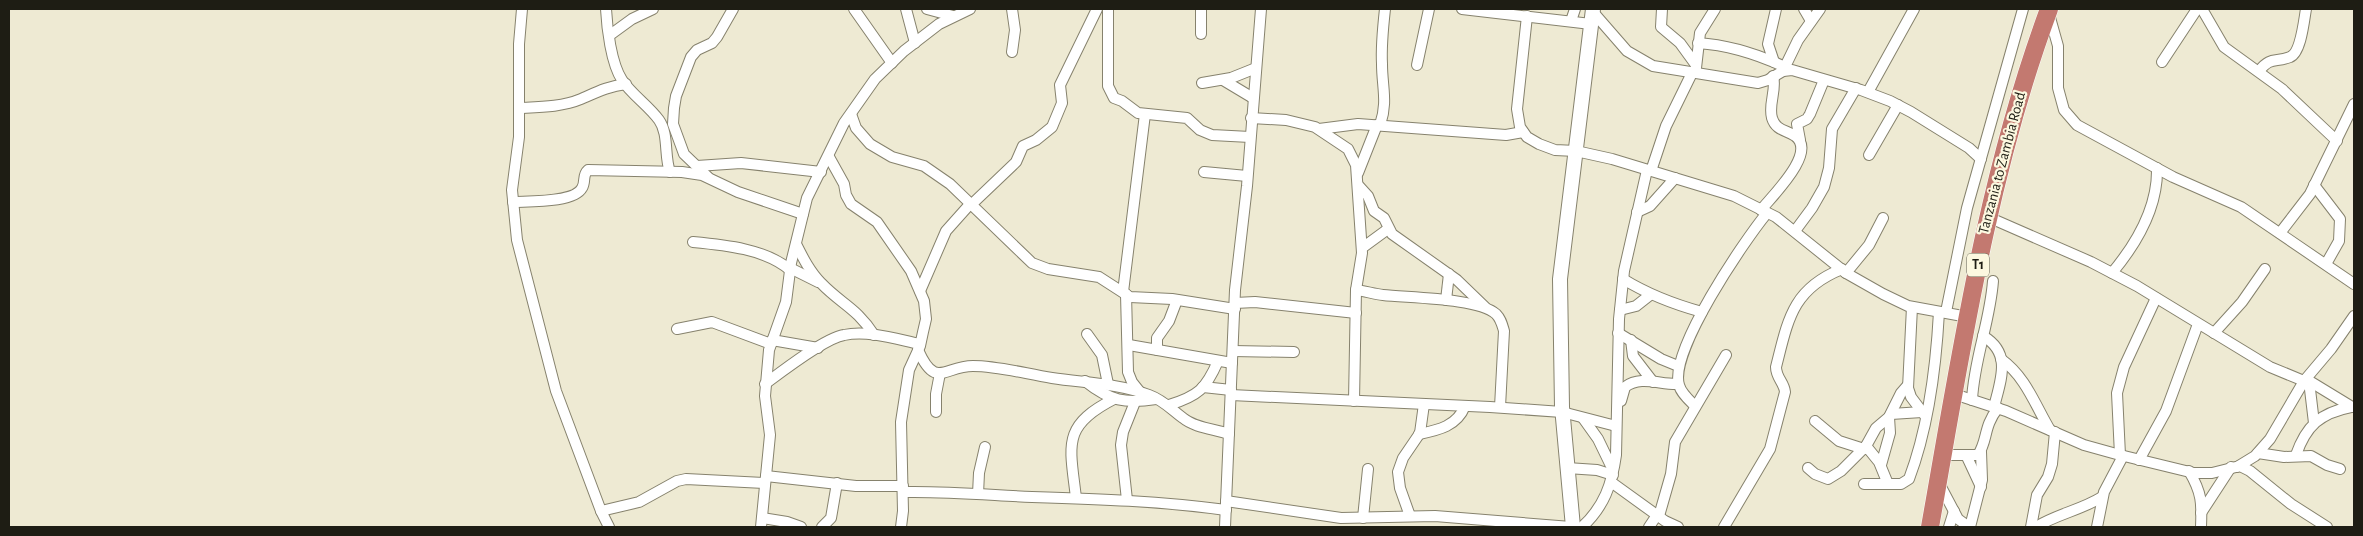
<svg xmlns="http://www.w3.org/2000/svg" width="2363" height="536" viewBox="0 0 2363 536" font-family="'Alegreya Sans',sans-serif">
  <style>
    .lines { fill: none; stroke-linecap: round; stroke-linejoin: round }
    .street-casing { stroke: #86826d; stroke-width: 12 }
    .secondary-casing { stroke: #86826d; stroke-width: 16 }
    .highway-casing { stroke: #fff; stroke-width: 19 }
    .street { stroke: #fff; stroke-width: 10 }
    .secondary { stroke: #fff; stroke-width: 14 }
    .highway { stroke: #c37970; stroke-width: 18 }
    .labels { text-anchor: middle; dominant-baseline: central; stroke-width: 4.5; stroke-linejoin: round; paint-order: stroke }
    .shield { fill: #fcf8e0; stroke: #615f51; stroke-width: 1 }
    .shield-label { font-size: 14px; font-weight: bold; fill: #1e1d14 }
    .street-label { font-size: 15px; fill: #1e1d14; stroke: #fcf8e0 }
  </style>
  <rect width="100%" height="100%" fill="#eeead3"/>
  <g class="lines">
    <!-- street casing -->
    <g class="street-casing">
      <g id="street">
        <path d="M522,9L519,44V137L512,190L517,240L556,391L601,511L609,527"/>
        <path d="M606,9C607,28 611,63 622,80C632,95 648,105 659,120C669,134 664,156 670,172"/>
        <path d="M854,9L892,63"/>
        <path d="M906,9L915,43"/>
        <path d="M927,9L953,16"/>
        <path d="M1108,9V86L1114,98L1122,101L1138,113L1187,118L1200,130L1212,135L1250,137"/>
        <path d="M1462,9L1591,24"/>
        <path d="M1662,9L1661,27L1680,43L1696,65"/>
        <path d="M1804,9L1811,21"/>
        <path d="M2202,9L2224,47L2282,89L2337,141"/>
        <path d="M1593,12L1627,51L1653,66L1758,83L1768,80L1783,71L1792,70L1861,90L1890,101L1911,112L1969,148L1981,159"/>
        <path d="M2049,14L2058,46V88L2064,110L2077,125L2173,177L2241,207L2354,284"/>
        <path d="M1527,16L1517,109L1520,127L1527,137L1539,144L1555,150L1576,151L1612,159L1734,196L1776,217L1846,273L1883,294L1908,306L1968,317"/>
        <path d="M1571,21L1575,9"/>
        <path d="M1201,34V9"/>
        <path d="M610,35L632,19L653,9"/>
        <path d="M1698,43C1729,45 1757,54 1785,67"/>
        <path d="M1012,52L1015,30L1012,9"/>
        <path d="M1774,62L1768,44L1776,9"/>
        <path d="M2162,62L2197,9"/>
        <path d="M1417,65L1429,9"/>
        <path d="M1696,68L1700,33L1715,9"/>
        <path d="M1783,71L1798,40L1820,9"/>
        <path d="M2259,71C2271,56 2275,63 2290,57C2301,53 2304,20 2306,9"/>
        <path d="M1223,80L1253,98"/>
        <path d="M1202,83L1231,78L1256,68"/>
        <path d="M1868,92L1914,9"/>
        <path d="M519,108C539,107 562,107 581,99C597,92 609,86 626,84"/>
        <path d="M851,114L856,128L870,144L892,157L924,166L950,184L1032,263L1048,269L1099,277L1130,297L1172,299L1235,309"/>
        <path d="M1251,118L1286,120L1315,127L1348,149L1356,165L1362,253L1356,290L1354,401"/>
        <path d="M1380,125C1388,102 1382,87 1382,64C1381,46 1383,27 1385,9"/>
        <path d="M1319,129L1358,124L1506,135L1523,132"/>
        <path d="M1800,140L1797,124L1807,119L1810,114L1824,80"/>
        <path d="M1869,155L1898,105"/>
        <path d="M829,157L844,184L846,195L851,204L877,222L911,271L924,301L926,319L923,332L920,346L909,370L901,422L903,511L901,527"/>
        <path d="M697,166L741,163L821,172"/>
        <path d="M1651,171L1666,126L1692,73"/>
        <path d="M1204,172L1247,176"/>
        <path d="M1358,173L1377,125"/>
        <path d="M708,177L684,154L673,124L674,108L676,96L691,57L697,50L712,43L717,37L733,9"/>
        <path d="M1358,185L1368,196L1374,211L1384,218L1392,234L1457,280L1485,307"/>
        <path d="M2314,185L2340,219L2339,241L2326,264"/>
        <path d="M513,202C528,201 574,203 582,188C586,182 582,175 588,170L682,172L702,175L738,192L803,214"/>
        <path d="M972,204L1016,162L1023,146L1036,140L1052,127L1062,103L1060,85L1097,9"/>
        <path d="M1761,210C1772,196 1818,152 1795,136C1787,130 1776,131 1772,118C1768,104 1777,90 1773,76"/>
        <path d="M1637,212L1650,206L1675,178"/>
        <path d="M1988,217L2091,262L2137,286L2270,367L2304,381"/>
        <path d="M1795,231L1812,208L1824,187L1829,168L1832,129L1856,88"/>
        <path d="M2280,233L2310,194L2354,104"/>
        <path d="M693,242C725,245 766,249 790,270"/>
        <path d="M796,244C803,258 810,272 821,283C841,304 857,308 874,335"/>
        <path d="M1362,248L1388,229"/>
        <path d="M790,268L818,282"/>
        <path d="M1846,273L1869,245L1883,218"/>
        <path d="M2112,273C2137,243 2158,207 2157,168"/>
        <path d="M1623,279C1649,295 1673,304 1702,312"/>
        <path d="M1356,290C1365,291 1374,294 1383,295C1408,298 1479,298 1496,314C1501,319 1502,324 1504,331L1500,407"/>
        <path d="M920,291L946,231L971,203"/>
        <path d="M1123,292L1145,114"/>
        <path d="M1126,294L1128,372L1132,382L1140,392"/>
        <path d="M1446,300L1449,274"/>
        <path d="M1235,303L1255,302L1356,313"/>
        <path d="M1912,307L1908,388L1911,397L1926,417"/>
        <path d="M1620,310L1636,306L1650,295"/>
        <path d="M1946,312L1967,208L2023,9"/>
        <path d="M677,329L712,322L771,344"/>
        <path d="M1618,333L1661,359L1678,366"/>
        <path d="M2214,333L2242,302L2265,269"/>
        <path d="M1087,334L1102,355L1108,384"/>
        <path d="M1983,336C2012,353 2001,379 1994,407"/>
        <path d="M772,340L818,348"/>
        <path d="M1631,340L1633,356L1653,382"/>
        <path d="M1129,345L1232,363"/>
        <path d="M918,350C936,390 944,366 973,366C999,366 1026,374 1052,378C1084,383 1117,383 1149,395C1163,400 1171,409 1183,418C1195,428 1215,429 1229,434"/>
        <path d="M1157,350V338L1169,321L1177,300"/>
        <path d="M1233,351L1294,352"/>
        <path d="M2001,359C2026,377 2035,405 2050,430"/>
        <path d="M2306,379L2352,407"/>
        <path d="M1085,381C1110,401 1125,404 1156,399"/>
        <path d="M2309,381L2314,423"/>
        <path d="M765,384C781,372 825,338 844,335C868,330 896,339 920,344"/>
        <path d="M1203,387L1231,390"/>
        <path d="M1954,394L2006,411L2084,445L2120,455L2194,473H2212L2240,466L2250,471L2291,504L2327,527"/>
        <path d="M1231,395L1490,407L1562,412L1616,426"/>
        <path d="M1972,400C1974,359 1990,322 1993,281"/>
        <path d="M1621,401L1625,387C1641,375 1660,385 1678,384"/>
        <path d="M1169,405C1198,396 1206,389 1218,361"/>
        <path d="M1695,406C1689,400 1681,393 1679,385C1669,351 1744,241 1767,213"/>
        <path d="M936,412V394L940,373"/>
        <path d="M1891,414L1922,412"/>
        <path d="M1583,418L1598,439L1613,470"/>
        <path d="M1815,421L1839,441L1864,449"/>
        <path d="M1419,434C1439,430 1457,426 1465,406"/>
        <path d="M1866,446L1879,462L1888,484"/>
        <path d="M2258,453L2284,457L2311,456L2327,465L2340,469"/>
        <path d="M1943,455H1978C1988,440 1983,427 1998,408"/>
        <path d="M2120,455L2117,393L2124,367L2156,298"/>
        <path d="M2296,455C2306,426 2320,413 2351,407"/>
        <path d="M1967,457L1981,487"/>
        <path d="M2139,460L2166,411L2198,324"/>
        <path d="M1881,465L1890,433L1889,417"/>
        <path d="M2237,467L2255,456L2270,439L2304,381L2331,349L2354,316"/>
        <path d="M1567,468L1597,470L1613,475"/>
        <path d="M1808,468L1815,474L1828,479L1841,471L1866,446L1876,428L1889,417L1901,393L1908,385"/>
        <path d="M2189,471C2202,493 2202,503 2201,527"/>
        <path d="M766,476L856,486H903"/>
        <path d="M1611,482L1665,521L1678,527"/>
        <path d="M1939,483L1958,519L1969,527"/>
        <path d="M1864,484H1901L1909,479C1929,426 1936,368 1939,312"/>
        <path d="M903,492C946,491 989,495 1032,497C1097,499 1161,501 1226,510"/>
        <path d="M978,494L979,473L985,447"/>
        <path d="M1076,498C1070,445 1061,426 1114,399"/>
        <path d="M1127,500L1121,445L1123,432L1135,402"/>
        <path d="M1226,501L1341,518L1435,516L1571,527"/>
        <path d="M601,511L639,502L677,481L686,479L765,483"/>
        <path d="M2201,513L2231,467"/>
        <path d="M1410,516L1400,488L1398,472L1403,458L1420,433L1424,404"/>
        <path d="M1659,516L1671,474L1675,442L1726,355"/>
        <path d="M762,518L787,522L801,527"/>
        <path d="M1363,518L1368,469"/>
        <path d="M761,527L770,435L765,396L769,350L786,302L791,263L807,198L844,123L875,79L904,51L939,24L970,9"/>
        <path d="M822,527L831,518L837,483"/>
        <path d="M1225,527L1235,290L1247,186L1261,9"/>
        <path d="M1582,527C1604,507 1612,484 1616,455L1619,319L1624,271L1647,170"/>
        <path d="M1649,527L1657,515"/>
        <path d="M1724,527L1770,449L1785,392C1784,382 1776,378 1776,367C1788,320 1792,289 1842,269"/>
        <path d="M1949,527L1954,511"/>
        <path d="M1970,527L1982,480L1981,452"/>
        <path d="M2031,527L2037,495L2048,477L2052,464L2055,432"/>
        <path d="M2036,527C2057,514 2081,510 2102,497"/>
        <path d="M2097,527L2104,492L2123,456"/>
      </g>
    </g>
    <!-- secondary casing -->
    <g class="secondary-casing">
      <path id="secondary" d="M1573,527L1562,407L1560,279L1593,9"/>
    </g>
    <!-- highway casing -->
    <g class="highway-casing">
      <path id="highway" d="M1930,527C1961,353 1987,176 2049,9"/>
    </g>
    <!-- street -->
    <use href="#street" class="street"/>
    <!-- secondary -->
    <use href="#secondary" class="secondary"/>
    <!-- highway -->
    <use href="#highway" class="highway"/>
  </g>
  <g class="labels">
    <!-- shield labels -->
    <rect class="shield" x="1967" y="253.5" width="22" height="23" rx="4"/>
    <g class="shield-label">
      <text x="1978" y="265">T1</text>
    </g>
    <!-- street labels -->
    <g class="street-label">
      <text transform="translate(2002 163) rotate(-75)">Tanzania to Zambia Road</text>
    </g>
  </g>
  <!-- border -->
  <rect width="2363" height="536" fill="none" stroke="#1e1d14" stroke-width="20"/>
</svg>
